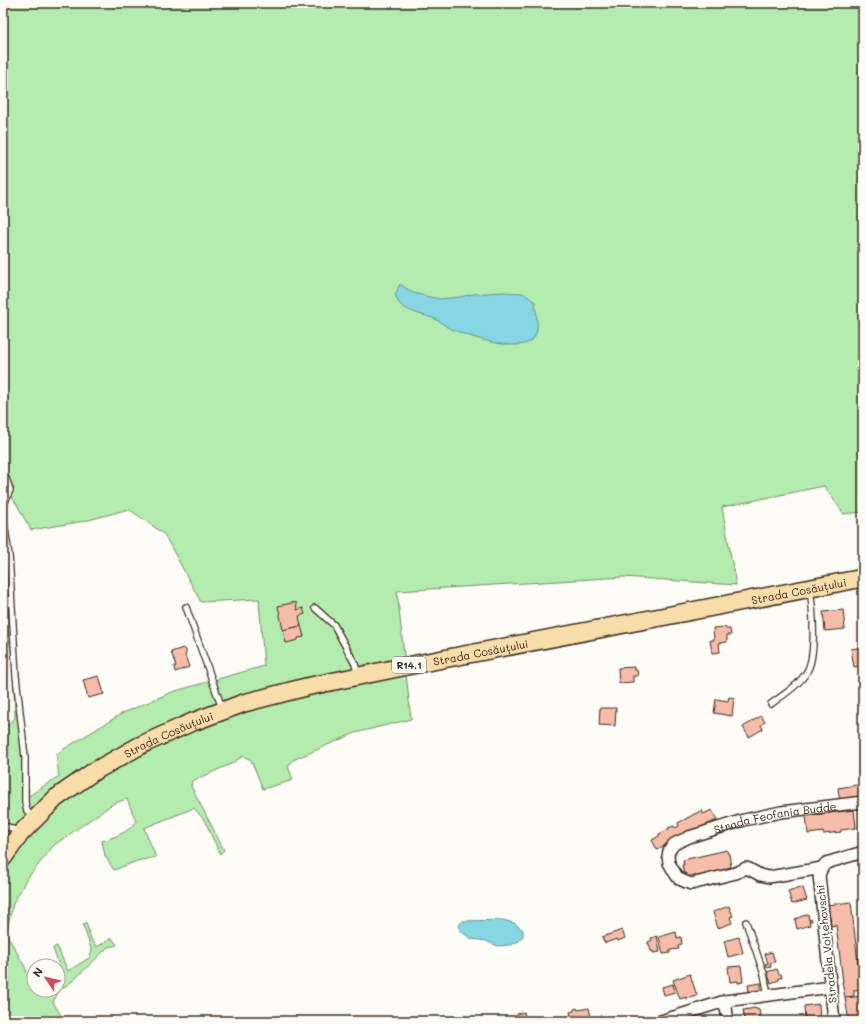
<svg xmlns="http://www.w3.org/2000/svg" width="866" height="1024" viewBox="0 0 866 1024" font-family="Mali,sans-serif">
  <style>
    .green { fill: #b4ecaf; stroke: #788b66 }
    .water { fill: #87d6e4; stroke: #699195 }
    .building { fill: #f6beaa; stroke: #3b2a1e }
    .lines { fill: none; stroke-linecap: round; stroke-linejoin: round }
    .service-casing { stroke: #3b2a1e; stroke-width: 8 }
    .minor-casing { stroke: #3b2a1e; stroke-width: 14 }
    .primary-casing { stroke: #3b2a1e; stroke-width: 20 }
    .service { stroke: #fdfcf7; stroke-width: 5.5 }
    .minor { stroke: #fdfcf7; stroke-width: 11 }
    .primary { stroke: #f9deab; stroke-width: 17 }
    .labels { text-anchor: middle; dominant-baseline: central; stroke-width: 4; stroke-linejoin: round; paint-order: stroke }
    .shield { fill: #fdfcf7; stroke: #75695f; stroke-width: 1 }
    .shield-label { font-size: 10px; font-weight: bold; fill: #3b2a1e }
    .street-label { font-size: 11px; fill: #3b2a1e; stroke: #fdfcf7 }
  </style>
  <rect width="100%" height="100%" fill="#fdfcf7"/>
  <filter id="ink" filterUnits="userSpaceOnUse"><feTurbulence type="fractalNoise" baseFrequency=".025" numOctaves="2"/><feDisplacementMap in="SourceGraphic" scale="8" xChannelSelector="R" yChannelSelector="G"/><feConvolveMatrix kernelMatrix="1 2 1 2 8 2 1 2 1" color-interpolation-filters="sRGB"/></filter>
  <g filter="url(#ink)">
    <!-- green -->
    <path class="green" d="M3,3H863V512L844,514L824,486L722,507L736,585L623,577L397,591L411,719L355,733L293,760L288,766L293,780L263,789L251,760L243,756L231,764L192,781L191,786L224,850L220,854L205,821L194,808L144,828L156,857L137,861L114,870L105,856L102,841C116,836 127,834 136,821L127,799L114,803L54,845L26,880L13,904L6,933L25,967L36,994L42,995L51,990H58V983L61,980L59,966L53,948L57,946L68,971L89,958L92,951L83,925L86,922L91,939L97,947L112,938L117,945L108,947L75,979L59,991L53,1002L64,1021H3V726L9,724L15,718L13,665L7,625L6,592L14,591V640L27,752L29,796L59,776L56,754L123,713L172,692L264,666L259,599L201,602L164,534L129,509L85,521L31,530L16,503L3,486Z"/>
    <!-- water -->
    <g class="water">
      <path d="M400,284L413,293L439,299L460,297L473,294L503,292L523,293L535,302C536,313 541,332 532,340C517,354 463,335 447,327C443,324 439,321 435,319C425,315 412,313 403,307C399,304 397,300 395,295Z"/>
      <path d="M503,920L514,923L523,930V936L519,941L510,945L498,946L486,941L472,939L460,931L459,925L463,921Z"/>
    </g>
    <!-- building -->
    <g class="building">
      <path d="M296,602L297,610L303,608L305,614L299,616L301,626L283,630L278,606Z"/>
      <path d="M843,610L845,629L825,631L823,612Z"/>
      <path d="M301,626L304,637L298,638V640L286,643L283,630Z"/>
      <path d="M725,627L726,629H730L731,635H727V642L719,643L720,652L712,653L710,640H714L713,628Z"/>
      <path d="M863,647V669H860V666L854,667L851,649Z"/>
      <path d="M183,648L186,650V653L185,655L189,667L175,672L174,666H176L171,652Z"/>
      <path d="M634,667V670H637L638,676H633V682L619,683L618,668Z"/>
      <path d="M99,676L104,694L88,698L83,680Z"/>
      <path d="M729,697L734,698L732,716L714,713L716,699L728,701Z"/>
      <path d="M600,708H616L615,726L599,725Z"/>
      <path d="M761,716L765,722L761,725L763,729L749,737L743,727Z"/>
      <path d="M863,784V798L840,802L838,788Z"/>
      <path d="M702,810L703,814L712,810L717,820L679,837L657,850L652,840L659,836V834L669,829L668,828L674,826L675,828L679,826L678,823Z"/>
      <path d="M854,810L856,828L841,830V832L823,834V832L808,834L806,816Z"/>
      <path d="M727,850L728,854H729L731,867L723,869L724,872H717L696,878L695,875L687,877L686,873L684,874L682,865H684L683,860Z"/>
      <path d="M801,887V888H803L807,900L792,904L788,891Z"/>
      <path d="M851,902L861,989L854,990V996L845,997L842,982H843L836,925L831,926L830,917L828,918L827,905Z"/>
      <path d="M729,906L733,916L730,917L732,923L718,928L713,912Z"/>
      <path d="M808,914L809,920L811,919L812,921H809L810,925L797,929L795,919Z"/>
      <path d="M622,930L625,938L618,941L617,939L605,943L602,937Z"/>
      <path d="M676,932L677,938L681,937L682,944L678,946L679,949L670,950V953L663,954L659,937Z"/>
      <path d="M657,936L660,952L653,953V951H651L649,944H648V942L652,940L651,938Z"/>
      <path d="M739,937L743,953L728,957L724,941Z"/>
      <path d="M772,952L775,962L770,963L771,967L768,968V966L766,967L765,964L768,963L765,954Z"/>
      <path d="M741,966L743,982L738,983V981L730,982L728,967Z"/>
      <path d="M777,969L779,974H781L782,977L779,978V980L771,983L767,972Z"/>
      <path d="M690,974L697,996L687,999L686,997L680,999L673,980Z"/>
      <path d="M761,983V991L749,992L748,985Z"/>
      <path d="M673,984L675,992L664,995L662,987Z"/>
      <path d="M862,996L863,1021H849L845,998Z"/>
      <path d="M819,1004L820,1021H805L804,1006Z"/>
      <path d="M577,1008L578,1010L589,1008L591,1018L589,1019V1021H572L570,1012L574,1011V1009Z"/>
      <path d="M756,1008L757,1010L759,1009L760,1015L758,1016L759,1021H745L743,1010Z"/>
      <path d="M524,1012L526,1020L532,1019L533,1021H519L517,1014Z"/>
    </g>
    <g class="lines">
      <!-- service casing -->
      <g class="service-casing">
        <g id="service">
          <path d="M3,507L10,490L6,478"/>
          <path d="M3,516L9,555L16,676L25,757V802L27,811L33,818"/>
          <path d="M186,607L222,708"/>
          <path d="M315,608L334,625L355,664L358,675"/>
          <path d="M771,704C783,695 798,686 806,673C817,657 813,609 810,590"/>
          <path d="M3,827H8L19,832"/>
          <path d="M746,922L764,974L768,995"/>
        </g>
      </g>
      <!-- minor casing -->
      <g class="minor-casing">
        <g id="minor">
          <path id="s1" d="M822,868L769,877L760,875L749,869L746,868L736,873L691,884L679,879L676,875L669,863L668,856L669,851L674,844L689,837L744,820L781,812L863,802"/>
          <path d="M725,1001L728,1021"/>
          <path d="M661,1021L725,1001L831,987"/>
          <path d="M834,1021L819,875L822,868L826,863L863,852"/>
        </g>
      </g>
      <!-- primary casing -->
      <g class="primary-casing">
        <g id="primary">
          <path id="s2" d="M3,858L21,833L56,798L93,772L141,745L190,723L244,703L306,687L412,665L863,578"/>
        </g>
      </g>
      <!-- service -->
      <use href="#service" class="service"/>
      <!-- minor -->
      <use href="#minor" class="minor"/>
      <!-- primary -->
      <use href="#primary" class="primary"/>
    </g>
  </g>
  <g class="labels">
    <!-- shield labels -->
    <rect class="shield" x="392" y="657" width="34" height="16" rx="3"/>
    <g class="shield-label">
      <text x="409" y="665">R14.1</text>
    </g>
    <!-- street labels -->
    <g class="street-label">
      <text stroke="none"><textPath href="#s2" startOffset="858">Strada Cosăuțului</textPath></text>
      <text stroke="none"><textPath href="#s2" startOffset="534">Strada Cosăuțului</textPath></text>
      <text stroke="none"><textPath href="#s2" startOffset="210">Strada Cosăuțului</textPath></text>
      <text stroke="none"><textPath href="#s1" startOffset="294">Strada Feofania Budde</textPath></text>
      <text transform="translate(826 944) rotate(-96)">Stradela Voițehovschi</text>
    </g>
  </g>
  <!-- margin -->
  <rect width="866" height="1024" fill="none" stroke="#fdfcf7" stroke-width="16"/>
  <rect x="8" y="8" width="850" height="1008" fill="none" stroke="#3b2a1e" stroke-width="1.5" filter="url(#ink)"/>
  <!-- north arrow -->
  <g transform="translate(46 978) rotate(305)"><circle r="19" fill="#fdfcf7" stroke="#afa8a0"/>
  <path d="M0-3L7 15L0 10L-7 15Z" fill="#d1495b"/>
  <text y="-6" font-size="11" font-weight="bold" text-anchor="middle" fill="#3b2a1e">N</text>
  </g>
</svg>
